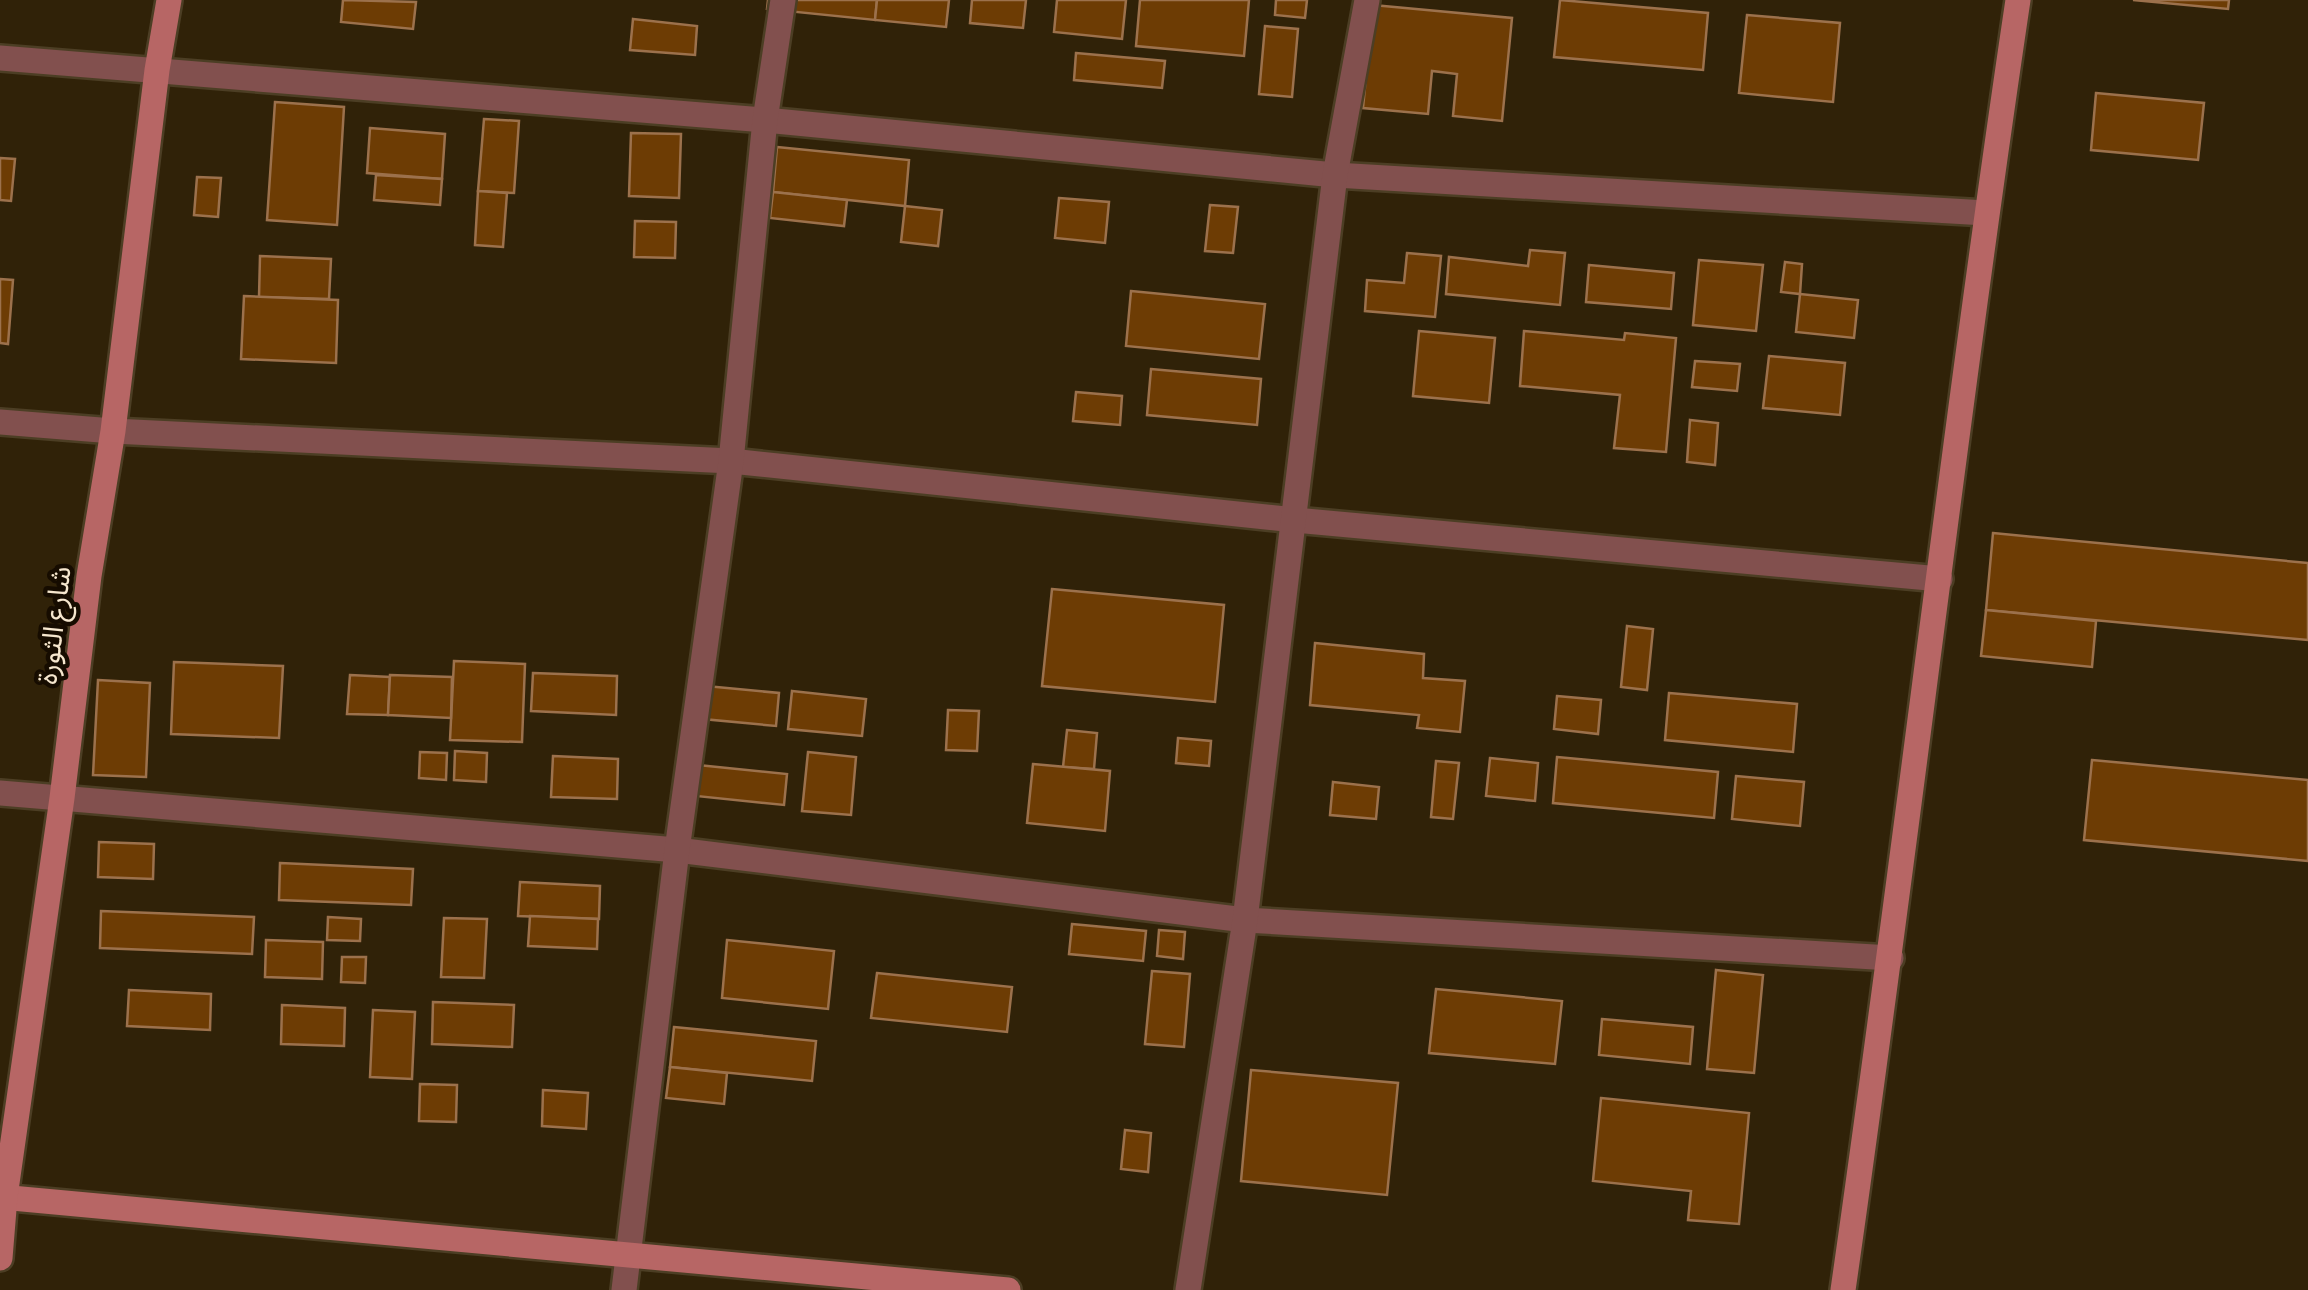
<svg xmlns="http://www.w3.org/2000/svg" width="2308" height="1290" viewBox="0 0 2308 1290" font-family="'PT Sans Narrow','Noto Sans Arabic',sans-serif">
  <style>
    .building { fill: #6d3c04; stroke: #9c714c; stroke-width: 2.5 }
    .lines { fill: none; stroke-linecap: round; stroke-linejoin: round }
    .street-casing { stroke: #4c3e24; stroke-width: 30 }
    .secondary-casing { stroke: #4c3e24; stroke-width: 30 }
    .street { stroke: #82504e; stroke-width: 25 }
    .secondary { stroke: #b76665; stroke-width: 25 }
    .labels { text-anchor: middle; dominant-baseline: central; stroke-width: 9; stroke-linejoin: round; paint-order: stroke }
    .street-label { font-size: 28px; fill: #f6e7ce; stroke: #160c00 }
  </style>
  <rect width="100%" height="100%" fill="#302208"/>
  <!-- building -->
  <g class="building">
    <path d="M343,0L416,2L413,29L341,22Z"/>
    <path d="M768,0H877L875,20L767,9Z"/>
    <path d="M877,0H949L946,27L875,20Z"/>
    <path d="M972,0H1026L1023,28L970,23Z"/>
    <path d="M1057,0H1126L1122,39L1054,32Z"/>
    <path d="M1140,0H1249L1244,56L1136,46Z"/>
    <path d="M1276,0H1307L1305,18L1275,15Z"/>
    <path d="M1560,0L1708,13L1703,70L1554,57Z"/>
    <path d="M2133,0H2229L2228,9Z"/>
    <path d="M1373,5L1512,18L1502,121L1453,116L1457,74L1432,71L1428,114L1363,108Z"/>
    <path d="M1747,15L1840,23L1833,102L1739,93Z"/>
    <path d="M633,19L697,26L695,55L630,50Z"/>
    <path d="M1265,26L1298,29L1292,97L1259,94Z"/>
    <path d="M1076,53L1165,61L1162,88L1074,80Z"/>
    <path d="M2096,93L2204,103L2198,160L2091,150Z"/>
    <path d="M275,102L344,107L337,225L267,220Z"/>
    <path d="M484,119L519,121L514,193L478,191Z"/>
    <path d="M370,128L445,134L442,179L367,173Z"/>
    <path d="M631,133L681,134L679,198L629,196Z"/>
    <path d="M777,147L909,160L905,206L773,192Z"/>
    <path d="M0,158L15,159L11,201L0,200Z"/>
    <path d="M376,175L442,179L440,205L374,200Z"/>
    <path d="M197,177L221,178L218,217L194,215Z"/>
    <path d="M478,191L507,193L503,247L475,245Z"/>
    <path d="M773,192L847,200L844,226L770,218Z"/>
    <path d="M1059,198L1109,202L1105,243L1055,238Z"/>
    <path d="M1210,205L1238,207L1233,253L1205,251Z"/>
    <path d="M905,206L942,210L938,246L901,242Z"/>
    <path d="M635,221L676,222L675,258L634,257Z"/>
    <path d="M1530,250L1565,253L1560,305L1446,294L1449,257L1528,266Z"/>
    <path d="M1407,253L1441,256L1435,317L1365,311L1367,280L1404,283Z"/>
    <path d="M260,256L331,259L329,299L259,297Z"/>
    <path d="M1699,260L1763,265L1756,331L1693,325Z"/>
    <path d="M1785,262L1802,264L1800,294L1781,292Z"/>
    <path d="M1589,265L1674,273L1671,309L1586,302Z"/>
    <path d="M0,279L13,280L8,344L0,343Z"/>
    <path d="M1131,291L1265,304L1259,359L1126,346Z"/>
    <path d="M1800,294L1858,300L1854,338L1796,332Z"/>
    <path d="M244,296L338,300L336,363L241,359Z"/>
    <path d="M1419,331L1495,338L1489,403L1413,396Z"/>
    <path d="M1524,331L1624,340L1625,333L1676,338L1666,452L1614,448L1620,395L1520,386Z"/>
    <path d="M1769,356L1845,363L1840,415L1763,408Z"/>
    <path d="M1695,361L1740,364L1737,391L1692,387Z"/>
    <path d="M1151,369L1261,379L1257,425L1147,415Z"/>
    <path d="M1076,392L1122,396L1120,425L1073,421Z"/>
    <path d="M1690,420L1718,423L1715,465L1687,462Z"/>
    <path d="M1993,533L2308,563V640L1986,610Z"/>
    <path d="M1052,589L1224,605L1215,702L1042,686Z"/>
    <path d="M1986,610L2096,621L2092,667L1981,656Z"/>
    <path d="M1627,626L1653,629L1647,690L1621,687Z"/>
    <path d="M1315,643L1424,654L1423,678L1465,681L1460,732L1417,728L1419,715L1310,705Z"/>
    <path d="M454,661L525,664L522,742L450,740Z"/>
    <path d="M174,662L283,666L279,738L171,734Z"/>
    <path d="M533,673L617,676L616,715L531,711Z"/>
    <path d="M350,675L390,677L388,715L347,714Z"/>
    <path d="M390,675L452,677L451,718L388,715Z"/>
    <path d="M98,680L150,683L146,777L93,775Z"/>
    <path d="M706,686L779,693L776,726L703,719Z"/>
    <path d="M792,691L866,699L862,736L788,729Z"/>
    <path d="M1669,693L1797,704L1793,752L1665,740Z"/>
    <path d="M1557,696L1601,700L1598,734L1554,729Z"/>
    <path d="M948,710L979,711L977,751L946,750Z"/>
    <path d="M1067,730L1097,733L1094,769L1063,767Z"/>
    <path d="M1178,738L1211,741L1209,766L1176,763Z"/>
    <path d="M455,751L487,753L486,782L454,780Z"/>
    <path d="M420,752L447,753L446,780L419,778Z"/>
    <path d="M808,752L856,757L851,815L802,811Z"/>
    <path d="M553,756L618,759L617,799L551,797Z"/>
    <path d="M1557,757L1718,772L1714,818L1553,803Z"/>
    <path d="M1490,758L1538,763L1535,801L1486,796Z"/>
    <path d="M2092,760L2308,780V861L2084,840Z"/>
    <path d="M1436,761L1459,763L1453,819L1431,817Z"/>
    <path d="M1033,764L1110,771L1105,831L1027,823Z"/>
    <path d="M698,765L787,774L784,805L696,796Z"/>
    <path d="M1736,776L1804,782L1800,826L1732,819Z"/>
    <path d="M1333,782L1379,787L1376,819L1330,815Z"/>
    <path d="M99,842L154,844L153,879L98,877Z"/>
    <path d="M280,863L413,869L411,905L279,900Z"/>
    <path d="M520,882L600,886L599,919L518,916Z"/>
    <path d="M101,911L254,917L252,954L100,948Z"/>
    <path d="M530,916L598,919L597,949L528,946Z"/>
    <path d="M328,917L361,919L360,941L327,940Z"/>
    <path d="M444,918L487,919L484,978L441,977Z"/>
    <path d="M1072,924L1146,931L1143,961L1069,954Z"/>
    <path d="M1159,930L1185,932L1183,959L1157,956Z"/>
    <path d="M266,940L323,942L322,979L265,977Z"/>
    <path d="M727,940L834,951L828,1009L722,998Z"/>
    <path d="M342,957H366L365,983L341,982Z"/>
    <path d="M1716,970L1763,975L1754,1073L1707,1069Z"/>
    <path d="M1152,971L1190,974L1184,1047L1145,1044Z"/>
    <path d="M877,973L1012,987L1007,1032L871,1018Z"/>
    <path d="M1436,989L1562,1001L1555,1064L1429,1053Z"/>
    <path d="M129,990L211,994L210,1030L127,1026Z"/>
    <path d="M433,1002L514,1005L512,1047L432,1044Z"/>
    <path d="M282,1005L345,1008L344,1046L281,1044Z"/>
    <path d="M373,1010L415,1012L412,1079L370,1077Z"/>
    <path d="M1602,1019L1693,1027L1690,1064L1599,1055Z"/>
    <path d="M674,1027L816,1041L812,1081L670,1067Z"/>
    <path d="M670,1067L727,1073L724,1104L666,1098Z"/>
    <path d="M1251,1070L1398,1083L1387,1195L1241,1181Z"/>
    <path d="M420,1084L457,1085L456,1122L419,1121Z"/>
    <path d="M543,1090L588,1093L586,1129L542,1126Z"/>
    <path d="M1601,1098L1749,1113L1739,1224L1688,1220L1691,1191L1593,1181Z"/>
    <path d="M1125,1130L1151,1133L1148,1172L1121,1169Z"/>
  </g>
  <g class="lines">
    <!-- street casing -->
    <g class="street-casing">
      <g id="street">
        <path d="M0,58L765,120L1335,175L1986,213"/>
        <path d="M0,422L113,431L731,461L1295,520L1940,579"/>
        <path d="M0,793L677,850L1245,920L1891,958"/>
        <path d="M624,1290L677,850L731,461L765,120L783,0"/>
        <path d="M1188,1290L1245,920L1335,175L1367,0"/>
      </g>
    </g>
    <!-- secondary casing -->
    <g class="secondary-casing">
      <g id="secondary">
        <path d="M0,1197L1008,1290"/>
        <path d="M0,1258L5,1197L62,798L89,576L113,431L157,70L169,0"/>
        <path d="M1843,1290C1905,860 1954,429 2018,0"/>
      </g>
    </g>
    <!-- street -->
    <use href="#street" class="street"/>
    <!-- secondary -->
    <use href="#secondary" class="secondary"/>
  </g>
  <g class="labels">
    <!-- street labels -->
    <g class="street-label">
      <text transform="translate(53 625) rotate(-83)">شارع الثورة</text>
    </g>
  </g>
</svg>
